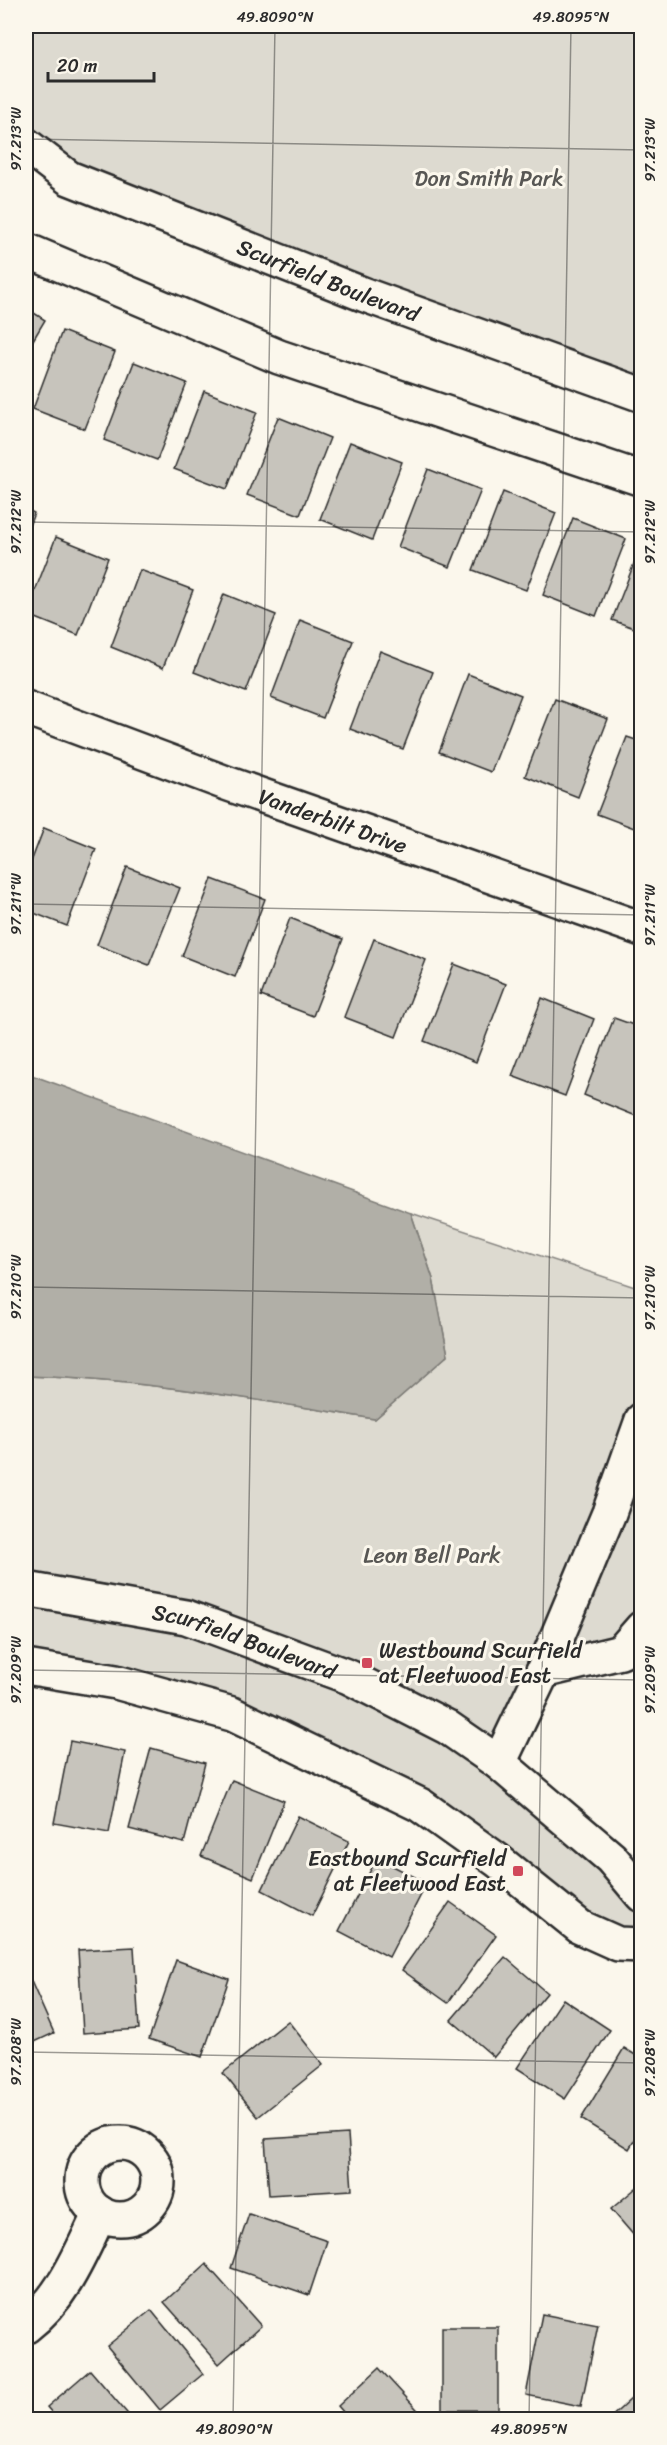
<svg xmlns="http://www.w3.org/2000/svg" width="667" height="2445" viewBox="0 0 667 2445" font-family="Sriracha,sans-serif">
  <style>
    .green { fill: #dddad0; stroke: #84827e; stroke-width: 1.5 }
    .water { fill: #b1afa7; stroke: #7b7a75; stroke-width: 1.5 }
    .building { fill: #c7c4bc; stroke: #2b2b2b; stroke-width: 1.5 }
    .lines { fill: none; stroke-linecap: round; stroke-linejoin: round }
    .minor-casing { stroke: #2b2b2b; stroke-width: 38 }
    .minor { stroke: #fbf7ec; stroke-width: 33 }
    .ticks { fill: none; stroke: #2b2b2b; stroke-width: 1.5; stroke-opacity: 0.45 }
    .poi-dot { fill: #d1495b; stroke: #fbf7ec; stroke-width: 2 }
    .labels { text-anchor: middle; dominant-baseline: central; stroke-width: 6; stroke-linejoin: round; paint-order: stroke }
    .park-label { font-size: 22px; fill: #585754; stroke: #fbf7ec }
    .street-label { font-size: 22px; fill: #2b2b2b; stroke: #fbf7ec }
    .poi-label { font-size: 22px; fill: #2b2b2b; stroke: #fbf7ec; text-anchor: start }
    .neatline { fill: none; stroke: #2b2b2b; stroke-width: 2 }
    .ticks-label { font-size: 15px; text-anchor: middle; fill: #2b2b2b }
  </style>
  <rect width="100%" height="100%" fill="#fbf7ec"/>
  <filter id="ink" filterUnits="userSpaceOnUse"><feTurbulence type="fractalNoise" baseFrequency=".0167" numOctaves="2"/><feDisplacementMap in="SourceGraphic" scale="12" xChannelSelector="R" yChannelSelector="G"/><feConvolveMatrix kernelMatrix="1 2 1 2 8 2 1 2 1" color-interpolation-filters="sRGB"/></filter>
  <g filter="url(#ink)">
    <!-- green -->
    <g class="green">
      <path d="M26,26H641V395L26,145Z"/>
      <path d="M411,1213L641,1289V1628L543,1671L499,1763L641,1895V1945L497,1860L232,1714L26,1667V1376C143,1380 259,1400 375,1419L448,1355L433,1279Z"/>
    </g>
    <!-- water -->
    <path class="water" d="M26,1073L411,1213L433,1279L448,1355L375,1419C259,1400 143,1380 26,1376Z"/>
    <!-- building -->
    <g class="building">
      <path d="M26,308L45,320L26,352Z"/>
      <path d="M62,331L115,352L85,429L33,409Z"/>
      <path d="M134,362L187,383L157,460L104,440Z"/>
      <path d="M204,391L257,412L227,489L174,469Z"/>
      <path d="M278,417L330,438L300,515L247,495Z"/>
      <path d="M350,442L402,462L372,540L320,519Z"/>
      <path d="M428,469L481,490L450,567L398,547Z"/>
      <path d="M503,492L556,513L526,590L473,570Z"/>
      <path d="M26,509L34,513L26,534Z"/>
      <path d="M573,518L626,539L596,616L543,595Z"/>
      <path d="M56,537L108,558L78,635L26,614Z"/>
      <path d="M642,543V631L612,620Z"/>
      <path d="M140,570L193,590L163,668L111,647Z"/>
      <path d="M224,594L276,615L246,692L194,672Z"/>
      <path d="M300,620L353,641L323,718L271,698Z"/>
      <path d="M380,651L433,672L403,749L350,729Z"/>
      <path d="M468,674L521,695L491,772L439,752Z"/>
      <path d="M555,699L608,719L578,797L525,776Z"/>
      <path d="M627,737L642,742V831L597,814Z"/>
      <path d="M44,828L96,849L67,926L26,910V875Z"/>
      <path d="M127,867L180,888L149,965L97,945Z"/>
      <path d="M212,879L265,899L235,977L182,956Z"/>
      <path d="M290,918L343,939L313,1016L261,996Z"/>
      <path d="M374,939L426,960L396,1037L344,1017Z"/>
      <path d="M454,964L506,984L476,1062L424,1041Z"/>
      <path d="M542,998L594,1019L565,1096L512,1076Z"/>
      <path d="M614,1018L642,1028V1102L636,1116L584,1095Z"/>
      <path d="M26,1724H30L28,1807H26Z"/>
      <path d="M70,1741L125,1752L109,1833L54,1823Z"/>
      <path d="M151,1748L205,1763L184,1843L129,1829Z"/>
      <path d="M232,1780L284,1801L253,1878L201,1856Z"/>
      <path d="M298,1816L349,1841L312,1916L262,1890Z"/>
      <path d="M377,1858L427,1883L389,1957L339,1931Z"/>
      <path d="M450,1902L496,1935L448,2003L402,1970Z"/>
      <path d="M134,1947L139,2029L83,2033L78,1950Z"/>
      <path d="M505,1957L547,1993L494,2057L451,2020Z"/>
      <path d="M176,1960L229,1979L202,2057L149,2039Z"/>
      <path d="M26,1970L54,2033L26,2046Z"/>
      <path d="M563,1999L610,2030L565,2099L517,2068Z"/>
      <path d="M288,2021L323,2065L258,2117L223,2073Z"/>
      <path d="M624,2048L642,2059V2128L629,2149L581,2119Z"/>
      <path d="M348,2134L352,2190L269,2195L265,2139Z"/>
      <path d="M642,2183V2245L611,2209Z"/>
      <path d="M249,2214L327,2241L309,2295L231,2268Z"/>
      <path d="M206,2264L261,2326L219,2364L164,2302Z"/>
      <path d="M151,2310L203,2374L160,2410L107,2346Z"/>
      <path d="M542,2314L598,2325L581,2406L526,2395Z"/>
      <rect x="442" y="2327" width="56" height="83"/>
      <path d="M379,2368L427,2420H350L338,2406Z"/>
      <path d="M90,2370L133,2420H58L47,2407Z"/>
      <path d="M642,2389V2420H608Z"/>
    </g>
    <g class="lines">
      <!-- minor casing -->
      <g class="minor-casing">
        <g id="minor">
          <path id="s1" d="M26,145L69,178L365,295L642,395"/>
          <path d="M26,250L279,357L642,479"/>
          <path id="s2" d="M26,708L226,783L642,929"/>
          <path id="s3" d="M26,1589L186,1617L349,1677L447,1727L499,1763L611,1858L642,1895"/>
          <path d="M26,1667L116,1682L232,1714L420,1805L497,1860L580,1927L618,1944L642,1945"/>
          <path d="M543,1671L621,1652L642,1628"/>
          <path d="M499,1763L543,1671L609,1513L642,1420"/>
          <circle cx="120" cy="2181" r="38"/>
          <path d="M26,2326C63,2298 80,2255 100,2213"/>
        </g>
      </g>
      <!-- minor -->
      <use href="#minor" class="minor"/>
    </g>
  </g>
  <!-- ticks -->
  <path class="ticks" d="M26,139L642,150M26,522L642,532M26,904L642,915M26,1287L642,1298M26,1670L642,1680M26,2052L642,2063M233,2420L275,26M529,2420L571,26"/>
  <!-- markers -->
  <g class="poi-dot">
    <rect x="361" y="1657" width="12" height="12" rx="3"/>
    <rect x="512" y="1865" width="12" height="12" rx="3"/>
  </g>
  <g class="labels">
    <!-- park labels -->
    <g class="park-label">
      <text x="489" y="178">Don Smith Park</text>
      <text x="432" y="1555">Leon Bell Park</text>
    </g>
    <!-- street labels -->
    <g class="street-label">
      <text stroke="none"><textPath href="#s1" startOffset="333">Scurfield Boulevard</textPath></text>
      <text stroke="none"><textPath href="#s2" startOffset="327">Vanderbilt Drive</textPath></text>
      <text stroke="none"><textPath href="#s3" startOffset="225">Scurfield Boulevard</textPath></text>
    </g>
    <!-- poi labels -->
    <g class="poi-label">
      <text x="379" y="1650">Westbound Scurfield<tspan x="379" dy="25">at Fleetwood East</tspan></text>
      <text x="506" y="1858" text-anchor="end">Eastbound Scurfield<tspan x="506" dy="25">at Fleetwood East</tspan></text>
    </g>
  </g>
  <!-- margin -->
  <rect width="667" height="2445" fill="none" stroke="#fbf7ec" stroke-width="66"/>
  <!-- scale -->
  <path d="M48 72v9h106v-9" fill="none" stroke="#2b2b2b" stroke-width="3"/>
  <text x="57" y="72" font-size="18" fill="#2b2b2b" stroke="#fbf7ec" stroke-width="4.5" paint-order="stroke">20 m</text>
  <rect x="33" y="33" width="601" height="2379" class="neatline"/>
  <g class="ticks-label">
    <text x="275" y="22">49.8090°N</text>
    <text x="571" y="22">49.8095°N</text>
    <text transform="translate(16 139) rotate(-90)" y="5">97.213°W</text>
    <text transform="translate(650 150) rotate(-90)" y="5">97.213°W</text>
    <text transform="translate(16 522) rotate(-90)" y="5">97.212°W</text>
    <text transform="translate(650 532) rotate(-90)" y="5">97.212°W</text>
    <text transform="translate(16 904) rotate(-90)" y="5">97.211°W</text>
    <text transform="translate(650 915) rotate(-90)" y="5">97.211°W</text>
    <text transform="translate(16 1287) rotate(-90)" y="5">97.210°W</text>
    <text transform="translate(650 1298) rotate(-90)" y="5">97.210°W</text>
    <text transform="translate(16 1670) rotate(-90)" y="5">97.209°W</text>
    <text transform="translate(650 1680) rotate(-90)" y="5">97.209°W</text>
    <text transform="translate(16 2052) rotate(-90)" y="5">97.208°W</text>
    <text transform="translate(650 2063) rotate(-90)" y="5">97.208°W</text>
    <text x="234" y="2434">49.8090°N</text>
    <text x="529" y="2434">49.8095°N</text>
  </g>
</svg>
